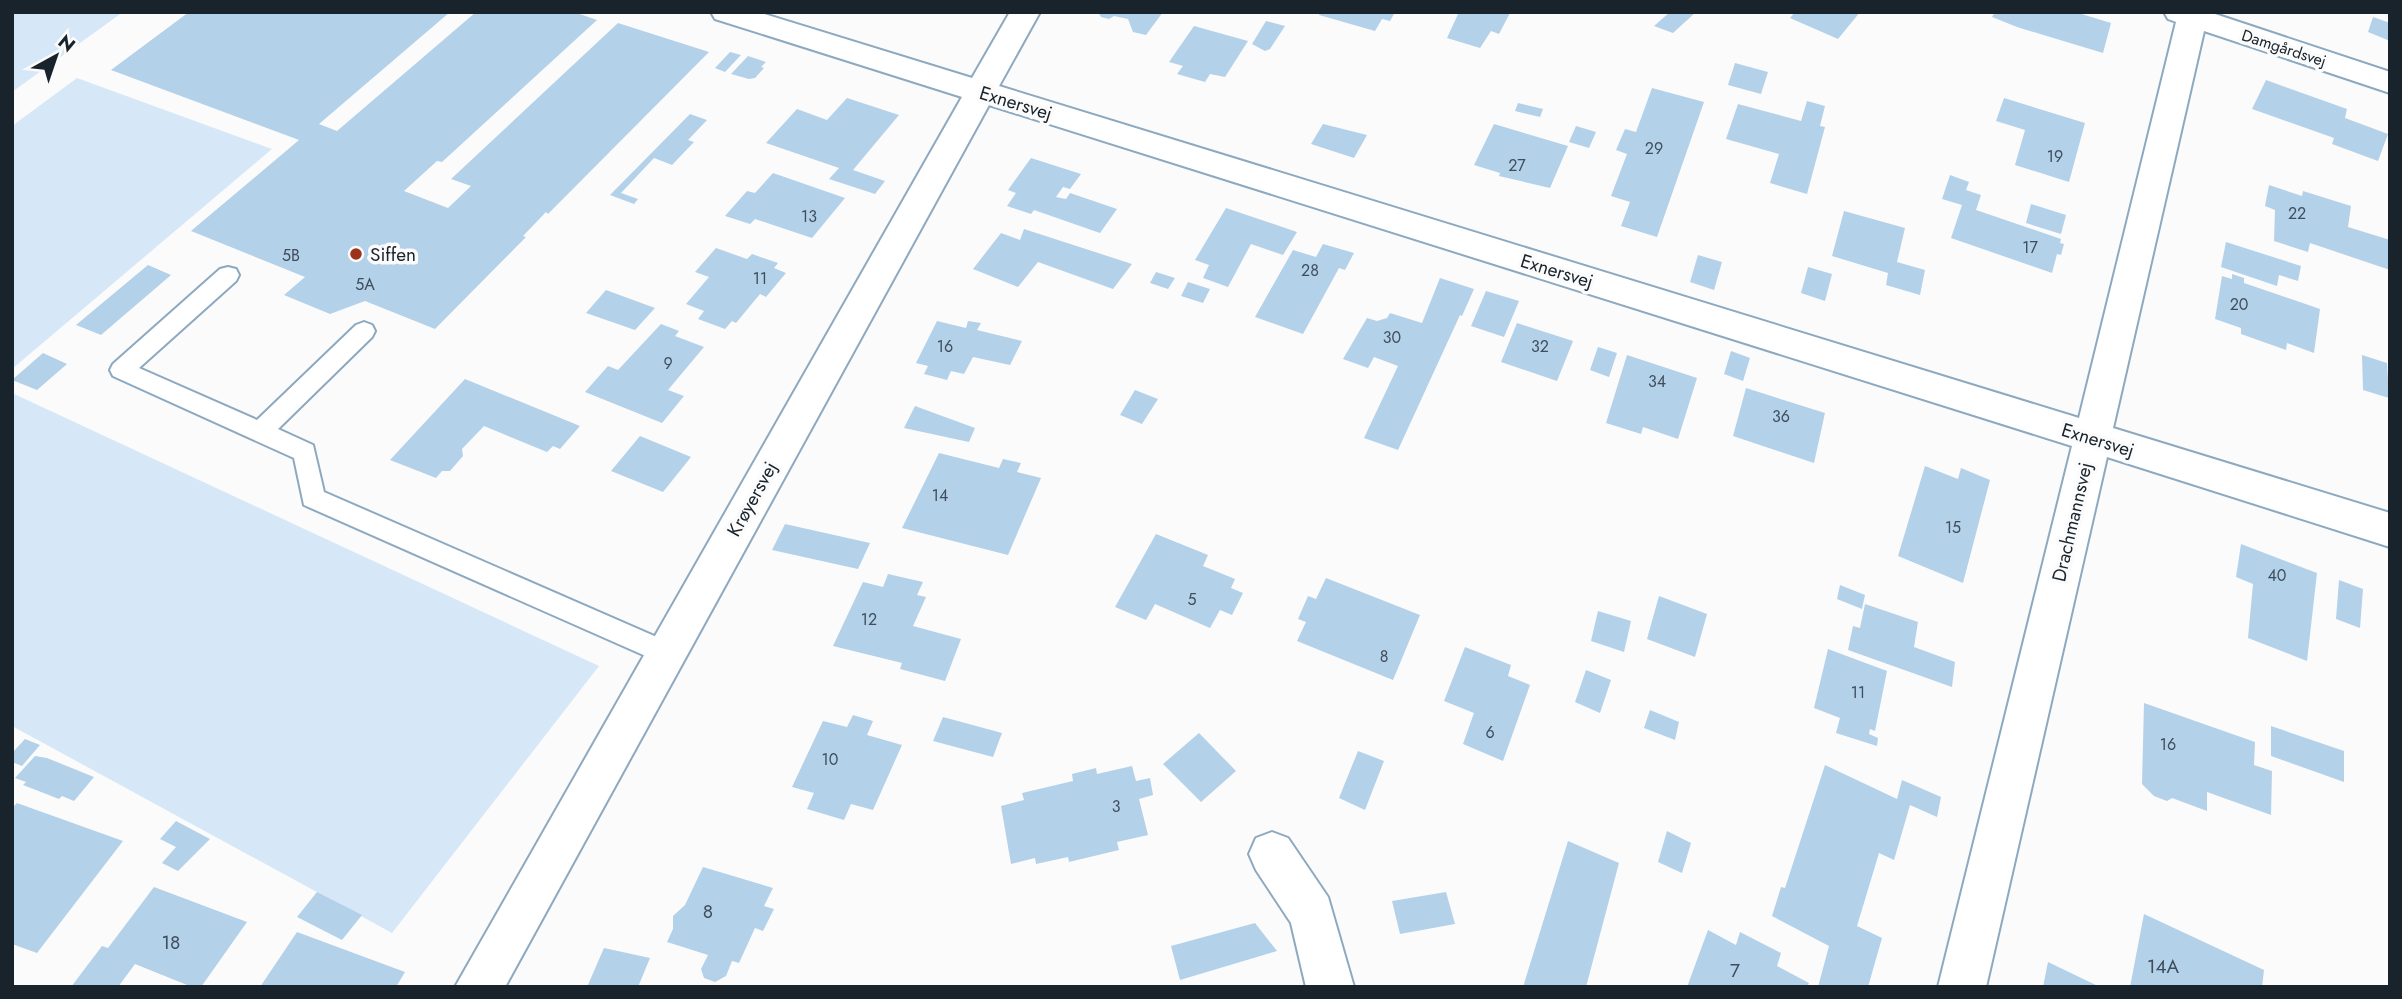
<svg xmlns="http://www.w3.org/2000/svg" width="2402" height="999" viewBox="0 0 2402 999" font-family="Jost,sans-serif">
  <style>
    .green { fill: #d6e8f7 }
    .building { fill: #b4d1ea }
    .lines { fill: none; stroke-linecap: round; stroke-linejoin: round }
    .service-casing { stroke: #8da9c0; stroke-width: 4 }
    .minor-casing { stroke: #8da9c0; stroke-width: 4 }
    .service { fill: #fff; fill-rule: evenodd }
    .minor { fill: #fff; fill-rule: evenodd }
    .poi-dot { fill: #9c331c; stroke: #fbfbfb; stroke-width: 2.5 }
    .labels { text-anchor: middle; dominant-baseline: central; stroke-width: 7; stroke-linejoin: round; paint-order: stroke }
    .far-street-label { font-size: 16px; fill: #18232c; stroke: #fbfbfb }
    .number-label { font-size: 16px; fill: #3f4e5c }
    .street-label { font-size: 19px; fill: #18232c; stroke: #fbfbfb }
    .poi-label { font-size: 19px; fill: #18232c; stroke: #fbfbfb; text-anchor: start }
    .near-number-label { font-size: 19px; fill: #3f4e5c }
  </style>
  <rect width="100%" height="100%" fill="#fbfbfb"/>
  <!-- green -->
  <g class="green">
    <path d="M12,12H123L12,92Z"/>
    <path d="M77,78L272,149L12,369V126Z"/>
    <path d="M12,393L599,666L392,933L12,726Z"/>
  </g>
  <!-- building -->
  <g class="building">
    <path d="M189,12H450L319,124L337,131L476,12H574L597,20L442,162L437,161L404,191L448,208L471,186L451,179L618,23L709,52L548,214L546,212L523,236L526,237L435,329L365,301L330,314L284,295L305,277L191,231L299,140L111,70Z"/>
    <path d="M1098,12H1163L1146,35L1133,32L1128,19L1114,16L1109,19L1101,17Z"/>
    <path d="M1321,12H1395L1390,21L1382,19L1375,31L1319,15Z"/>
    <path d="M1459,12H1506L1510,13L1499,34L1491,31L1480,48L1447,38Z"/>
    <path d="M1670,12H1696L1673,33L1654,26Z"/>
    <path d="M1795,12H1860L1838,39L1790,18Z"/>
    <path d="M1995,12H2075L2111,23L2103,53L2017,27L1992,17Z"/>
    <path d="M2373,17L2390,23V41L2368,32Z"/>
    <path d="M1266,21L1285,26L1270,49L1265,51L1252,44Z"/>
    <path d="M1194,26L1248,41L1225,77L1210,74L1205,82L1177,74L1183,66L1169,62Z"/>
    <path d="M730,52L741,55L725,72L715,68Z"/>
    <path d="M748,56L766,62L761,67L764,68L755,78L749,79L731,74Z"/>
    <path d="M1735,63L1768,72L1761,94L1728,85Z"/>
    <path d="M2266,80L2347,109L2345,118L2388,134L2378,161L2332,144L2334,138L2252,109Z"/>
    <path d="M1652,88L1704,102L1657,237L1621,226L1630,202L1611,196L1627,154L1616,150L1625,129L1636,132Z"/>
    <path d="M847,98L899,115L853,170L885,181L875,194L829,179L839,168L766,143L797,109L827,120Z"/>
    <path d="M2004,98L2085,123L2069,182L2015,165L2025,130L1996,121Z"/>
    <path d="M1807,101L1825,106L1820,126L1825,127L1807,194L1770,183L1779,154L1726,139L1738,104L1801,121Z"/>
    <path d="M1518,103L1543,109L1540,117L1515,111Z"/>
    <path d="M690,114L707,120L688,140L694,142L672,165L654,158L621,193L638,199L634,204L610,195Z"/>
    <path d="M1323,124L1367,135L1354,158L1311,144Z"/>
    <path d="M1494,124L1568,146L1550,188L1499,176L1500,173L1474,165Z"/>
    <path d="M1576,126L1596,132L1589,148L1569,142Z"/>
    <path d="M1031,158L1081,174L1070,189L1063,187L1056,197L1066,199L1070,193L1117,209L1100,233L1034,210L1031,214L1007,206L1016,193L1008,190Z"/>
    <path d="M773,173L845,198L812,238L755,219L750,224L725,216L747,191L755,193Z"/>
    <path d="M1950,175L1969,182L1966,190L1981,195L1976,210L2061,239L2060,243L2064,244L2061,255L2057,254L2052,273L1951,238L1962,205L1942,199Z"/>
    <path d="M2269,185L2302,196L2303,191L2351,206L2348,227L2390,240V270L2310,243L2308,252L2274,241L2275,210L2265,206Z"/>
    <path d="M2031,204L2066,215L2061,234L2026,223Z"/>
    <path d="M1226,208L1297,232L1283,255L1251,244L1228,287L1203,278L1209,265L1195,260Z"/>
    <path d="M1844,211L1905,228L1897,262L1925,270L1920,295L1886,285L1888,273L1832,256Z"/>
    <path d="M1024,229L1132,264L1113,289L1038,262L1018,287L973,269L1001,233L1020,240Z"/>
    <path d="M2226,242L2301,266L2298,281L2279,275L2277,286L2221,267Z"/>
    <path d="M1323,244L1354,253L1345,270L1339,268L1303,334L1255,317L1293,250L1316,257Z"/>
    <path d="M716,248L747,259L752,254L778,263L774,268L786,273L766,297L760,294L736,323L732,321L725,329L698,319L704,311L686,304L709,277L695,272Z"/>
    <path d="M1698,255L1722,262L1714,290L1690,282Z"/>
    <path d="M148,265L171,275L101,335L76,325Z"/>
    <path d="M1808,267L1832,274L1825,301L1801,293Z"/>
    <path d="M1156,272L1175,278L1168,289L1150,283Z"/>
    <path d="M2232,274L2244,278V283L2320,309L2314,353L2287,343L2286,350L2241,334V328L2215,319L2222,276L2232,279Z"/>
    <path d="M1440,278L1474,289L1462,316L1460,315L1398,450L1364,438L1398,366L1374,357L1368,368L1343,359L1367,318L1377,321L1387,318L1390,313L1422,323Z"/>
    <path d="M1188,282L1210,289L1203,303L1181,296Z"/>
    <path d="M606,290L655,308L635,330L586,313Z"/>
    <path d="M1486,291L1519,301L1504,337L1471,326Z"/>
    <path d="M937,321L966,328L968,321L981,323L977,330L1022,341L1010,365L973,357L964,374L951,371L947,380L924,374L928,366L916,363Z"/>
    <path d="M1517,323L1573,341L1557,381L1501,362Z"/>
    <path d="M661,324L679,331L675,336L704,347L668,390L684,396L662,423L585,392L608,366L618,370Z"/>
    <path d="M1598,347L1617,353L1609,377L1590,370Z"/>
    <path d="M1731,351L1750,358L1743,381L1724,374Z"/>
    <path d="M43,353L67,364L37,390L12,380Z"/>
    <path d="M1627,355L1697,378L1678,439L1643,427L1641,434L1606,423Z"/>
    <path d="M2362,355L2387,363L2389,398L2363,390Z"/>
    <path d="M465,379L580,426L560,449L553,446L547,452L484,426L462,449L463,456L450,471H442L436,478L390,460Z"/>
    <path d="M1746,388L1825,413L1814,463L1733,436Z"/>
    <path d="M1135,390L1158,399L1142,424L1120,415Z"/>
    <path d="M915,406L975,428L969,442L904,428Z"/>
    <path d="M640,436L691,457L663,492L611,471Z"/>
    <path d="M939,453L999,468L1003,459L1021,463L1017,472L1041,478L1008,555L902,528Z"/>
    <path d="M1925,466L1958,479L1961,468L1990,480L1963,583L1898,556Z"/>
    <path d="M785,524L870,543L858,569L772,550Z"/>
    <path d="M1156,534L1208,555L1203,566L1235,579L1231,588L1243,593L1232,615L1220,610L1210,628L1155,604L1146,620L1115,607Z"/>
    <path d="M2241,544L2317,573L2307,661L2248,638L2253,584L2236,577Z"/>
    <path d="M888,574L923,582L917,595L926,597L913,626L961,639L945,681L900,669L902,663L833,646L863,582L883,587Z"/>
    <path d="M1326,578L1420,615L1393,680L1297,641L1306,622L1298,619L1308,596L1316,599Z"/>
    <path d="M2339,580L2363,589L2360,628L2336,619Z"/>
    <path d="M1840,585L1865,595L1862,609L1837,599Z"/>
    <path d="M1659,596L1707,614L1695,657L1647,639Z"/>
    <path d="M1865,604L1918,622L1914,647L1955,662L1952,687L1848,650L1853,626L1860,628Z"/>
    <path d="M1598,611L1631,621L1624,652L1591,641Z"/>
    <path d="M1465,647L1511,665L1508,676L1530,685L1503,761L1463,744L1474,713L1444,701Z"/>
    <path d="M1828,649L1887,671L1875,731L1870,729L1869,734L1878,738L1877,746L1836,733L1840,718L1814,708Z"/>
    <path d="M1586,670L1611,680L1600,713L1575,702Z"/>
    <path d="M2144,703L2255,742L2254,765L2272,771L2271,815L2207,792V811L2172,798L2167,801L2154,796L2142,784Z"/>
    <path d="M1650,710L1679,722L1675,740L1644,728Z"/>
    <path d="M853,715L873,721L867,735L902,745L873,810L851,804L844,820L807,809L814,793L792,787L823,721L847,727Z"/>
    <path d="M943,717L1002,733L993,757L933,741Z"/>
    <path d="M2271,726L2344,751V782L2271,756Z"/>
    <path d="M1199,733L1236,771L1201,802L1163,764Z"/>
    <path d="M25,739L40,745L22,766L12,762V753Z"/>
    <path d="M1358,751L1384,761L1365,810L1339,798Z"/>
    <path d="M35,756L47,758L94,777L74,801L62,796L59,799L23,785L26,782L15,778Z"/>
    <path d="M1825,765L1897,799L1902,780L1941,797L1937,817L1910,805L1894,860L1879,853L1857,926L1882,938L1868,987H1818L1829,946L1772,916L1781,887L1785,888Z"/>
    <path d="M1132,766L1136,781L1150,778L1153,795L1139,799L1148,835L1117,842L1119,850L1069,862L1068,857L1036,864L1035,858L1011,864L1001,806L1024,800L1022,793L1073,781L1072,774L1096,768L1097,774Z"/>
    <path d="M17,803L123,841L37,953L12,944V808Z"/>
    <path d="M176,821L210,839L178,871L162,863L176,847L160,839Z"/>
    <path d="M1667,831L1691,843L1682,873L1658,862Z"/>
    <path d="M1568,841L1619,863L1586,987H1523Z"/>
    <path d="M703,867L773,888L764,906L774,909L763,931L755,928L739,963L732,961L726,976L715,982L704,978L701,969L708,955L667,942L673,929V916L685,905Z"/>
    <path d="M154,887L247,922L201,987H192L135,964L118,987H71L102,946L108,948Z"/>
    <path d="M317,892L362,915L342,940L297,917Z"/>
    <path d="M1446,892L1455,924L1400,934L1392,901Z"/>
    <path d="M2144,914L2264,970L2262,987H2130Z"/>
    <path d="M1255,923L1277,951L1180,980L1171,946Z"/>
    <path d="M1708,930L1736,945L1740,932L1781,953L1777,966L1809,983L1807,987H1687Z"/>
    <path d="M297,932L405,972L396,987H260Z"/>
    <path d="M604,948L650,958L638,987H587Z"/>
    <path d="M2048,962L2100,987H2043Z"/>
  </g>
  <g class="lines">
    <!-- service casing -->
    <g class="service-casing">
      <path id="service" d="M228,267L236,269L239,275L236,281L139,368L257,420L356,325L364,322L372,325L375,331L372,337L278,429L313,445L324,492L675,645L679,653L675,661L666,665L657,661L304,505L294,458L113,376L110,370L113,364L220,269Z"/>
    </g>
    <!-- minor casing -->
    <g class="minor-casing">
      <g id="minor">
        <path d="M711,12H758L972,78L1010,12H1040L999,86L2079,418L2176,22L2168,19L2164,12H2209L2390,72V93L2204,31L2113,428L2390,513V547L2107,457L1986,987H1938L2072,446L989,105L505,987H455L962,97L715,19Z"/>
        <path d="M1272,832L1288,838L1328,897L1354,987H1306L1291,923L1256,870L1249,854L1256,838Z"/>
      </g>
    </g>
    <!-- service -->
    <use href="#service" class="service"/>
    <!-- minor -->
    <use href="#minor" class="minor"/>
  </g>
  <!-- markers -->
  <circle class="poi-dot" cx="356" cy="254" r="7"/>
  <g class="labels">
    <!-- far-street labels -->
    <g class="far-street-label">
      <text transform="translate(2284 48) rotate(18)">Damgårdsvej</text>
    </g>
    <!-- number labels -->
    <g class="number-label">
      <text x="1654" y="148">29</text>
      <text x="2055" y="156">19</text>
      <text x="1517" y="165">27</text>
      <text x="2297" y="213">22</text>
      <text x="809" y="216">13</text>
      <text x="2030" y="247">17</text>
      <text x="291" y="255">5B</text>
      <text x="1310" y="270">28</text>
      <text x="760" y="278">11</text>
      <text x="365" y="284">5A</text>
      <text x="2239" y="304">20</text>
      <text x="1392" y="337">30</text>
      <text x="945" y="346">16</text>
      <text x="1540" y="346">32</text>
      <text x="668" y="363">9</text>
      <text x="1657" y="381">34</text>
      <text x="1781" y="416">36</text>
      <text x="940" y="495">14</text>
      <text x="1953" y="527">15</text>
      <text x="2277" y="575">40</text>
      <text x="1192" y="599">5</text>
      <text x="869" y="619">12</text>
      <text x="1384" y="656">8</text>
      <text x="1858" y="692">11</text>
      <text x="1490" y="732">6</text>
      <text x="2168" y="744">16</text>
      <text x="830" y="759">10</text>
      <text x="1116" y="806">3</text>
    </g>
    <!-- street labels -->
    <g class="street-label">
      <text transform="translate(1016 103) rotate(17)">Exnersvej</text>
      <text transform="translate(1557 271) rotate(17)">Exnersvej</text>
      <text transform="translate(2098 440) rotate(17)">Exnersvej</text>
      <text transform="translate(752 499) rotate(-61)">Krøyersvej</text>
      <text transform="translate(2072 522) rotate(-77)">Drachmannsvej</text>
    </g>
    <!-- poi labels -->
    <g class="poi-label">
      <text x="370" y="254">Siffen</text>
    </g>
    <!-- near-number labels -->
    <g class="near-number-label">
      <text x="708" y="911">8</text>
      <text x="171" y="942">18</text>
      <text x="2163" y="966">14A</text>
      <text x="1735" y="970">7</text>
    </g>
  </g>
  <!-- border -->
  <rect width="2402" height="999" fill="none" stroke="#18232c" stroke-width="28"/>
  <!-- north arrow -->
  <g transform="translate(56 56) rotate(40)" stroke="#fbfbfb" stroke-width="5" paint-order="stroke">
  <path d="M0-5L12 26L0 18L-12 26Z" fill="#18232c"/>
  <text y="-10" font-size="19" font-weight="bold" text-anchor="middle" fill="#18232c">N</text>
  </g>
</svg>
